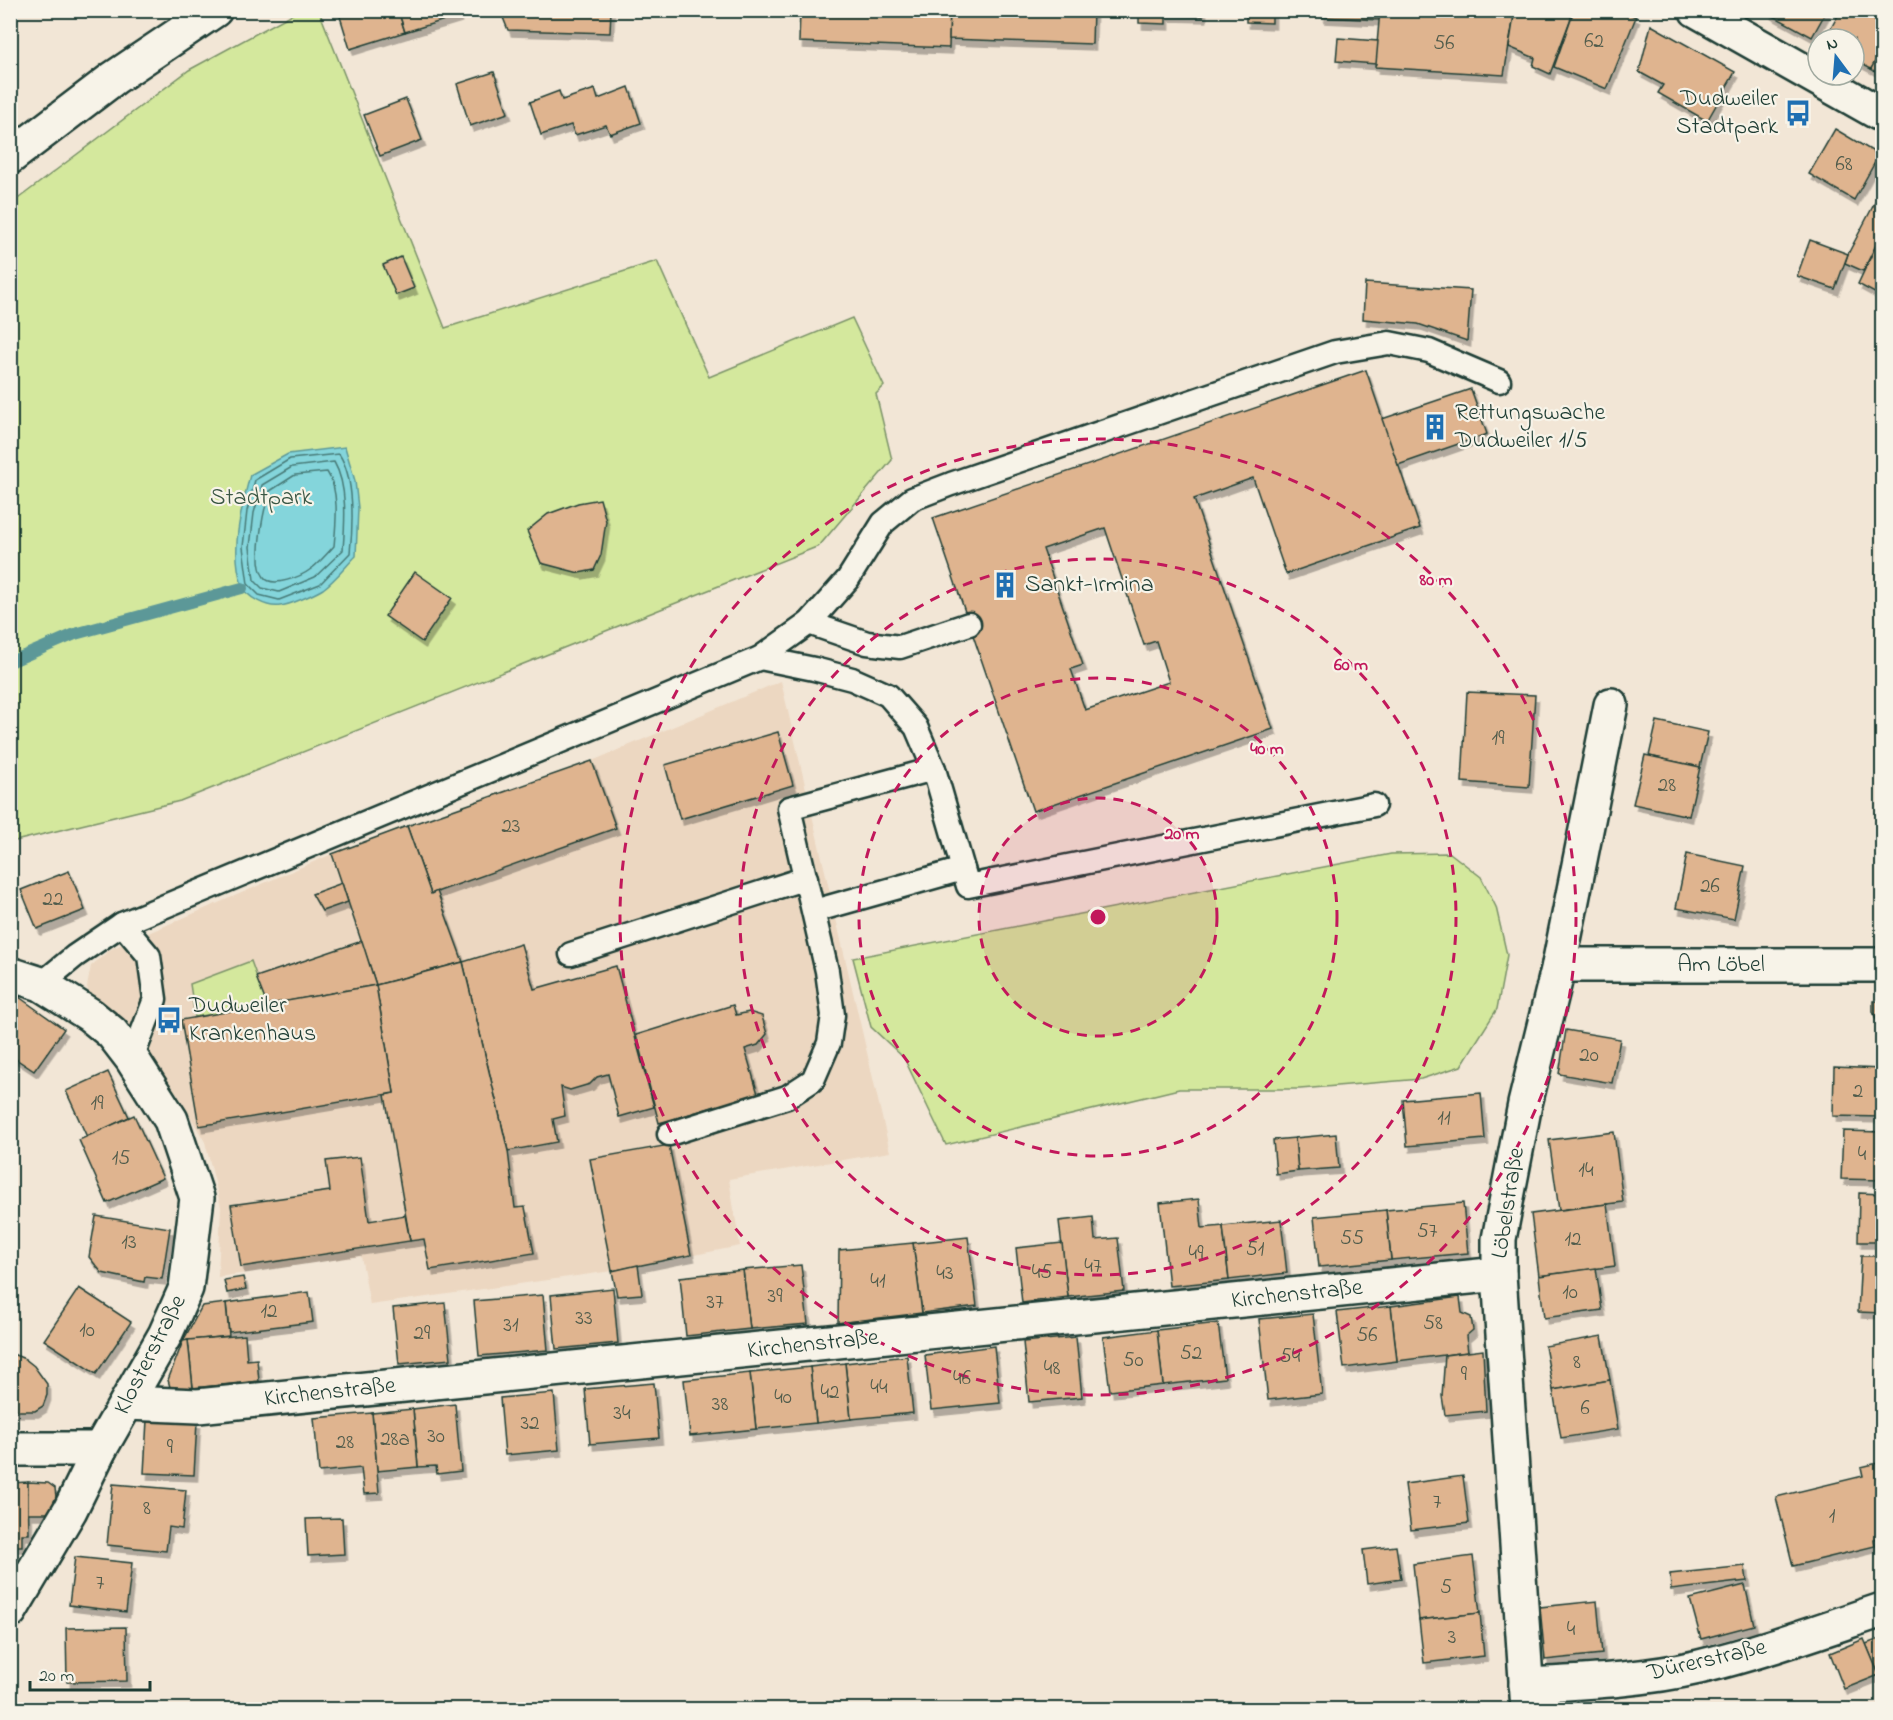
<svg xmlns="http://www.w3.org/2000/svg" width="1893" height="1720" viewBox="0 0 1893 1720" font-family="'Indie Flower',sans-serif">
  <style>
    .built { fill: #ecd7c1 }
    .green { fill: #d4e89d; stroke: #7a9268; stroke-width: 1.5 }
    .water { fill: #84d5db; stroke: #5c9898; stroke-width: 1.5 }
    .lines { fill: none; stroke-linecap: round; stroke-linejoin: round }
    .shore { stroke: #477a77; stroke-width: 1.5 }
    .stream { stroke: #5c9898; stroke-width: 12 }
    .building { fill: #dfb48f; stroke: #1f3d34; stroke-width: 1.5; fill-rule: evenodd; filter: url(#shadow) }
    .lane-casing { stroke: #1f3d34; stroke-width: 27 }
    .street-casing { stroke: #1f3d34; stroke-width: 38 }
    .secondary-casing { stroke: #1f3d34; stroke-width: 38 }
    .lane { stroke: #f7f3e8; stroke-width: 22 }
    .street { stroke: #f7f3e8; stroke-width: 33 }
    .secondary { stroke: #f7f3e8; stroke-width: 33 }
    .ring { fill: none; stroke: #c2185b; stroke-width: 3; stroke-dasharray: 10 8 }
    .labels { text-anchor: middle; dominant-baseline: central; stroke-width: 4.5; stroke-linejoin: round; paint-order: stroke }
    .number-label { font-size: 21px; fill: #4f5b4b }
    .poi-label { font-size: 24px; fill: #1f3d34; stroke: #f7f3e8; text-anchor: start }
    .park-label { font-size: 24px; fill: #3a5744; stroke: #f7f3e8 }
    .street-label { font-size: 24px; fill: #1f3d34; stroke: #f7f3e8 }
    .centre { fill: #c2185b; stroke: #f7f3e8; stroke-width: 3 }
    .ring-label { font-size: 18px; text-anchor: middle; font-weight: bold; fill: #c2185b; stroke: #f7f3e8; stroke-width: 4.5; stroke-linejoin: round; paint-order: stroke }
  </style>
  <defs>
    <filter id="shadow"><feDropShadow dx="3.5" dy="6" stdDeviation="0" flood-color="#0004"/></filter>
  </defs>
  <rect width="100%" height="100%" fill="#f2e6d6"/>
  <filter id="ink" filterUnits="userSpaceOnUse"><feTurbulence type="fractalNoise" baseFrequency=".0167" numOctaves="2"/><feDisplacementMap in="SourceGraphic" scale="12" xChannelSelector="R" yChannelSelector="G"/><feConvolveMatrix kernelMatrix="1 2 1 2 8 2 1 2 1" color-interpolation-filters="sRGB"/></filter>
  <g filter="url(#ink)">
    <!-- built -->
    <path class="built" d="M781,681L890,1152L729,1179L740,1246L612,1271L370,1305L361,1256L218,1277L221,1207L205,1142L178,1095L162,1073L91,999L87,987L91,966L111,949L332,854L407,826L431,893L616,828L592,761Z"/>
    <!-- green -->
    <g class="green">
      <path d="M298,11H319L445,328L657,261L709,377L852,318L884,386L876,394L892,460L819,546L180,801L11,842V204L189,70Z"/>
      <path d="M1450,853L1481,877L1496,907L1507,955L1497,1009L1461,1066L1421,1079L1300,1089H1179L946,1145L904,1058L871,1027L853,958L1391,854Z"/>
      <path d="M251,961L267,1005L195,1017L190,984Z"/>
    </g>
    <!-- water -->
    <path class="water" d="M345,447L355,481L358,508L356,556C346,566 335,580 323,589C315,594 290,605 280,606C268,608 246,598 242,585C230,550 241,510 250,475L288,454Z"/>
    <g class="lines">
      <!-- shore -->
      <g class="shore">
        <path d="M339,454C355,478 353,525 350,553L320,584L279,600L259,595L248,584L243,547L247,511L255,480L290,459Z"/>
        <path d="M334,462C348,486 345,523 343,550L315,577L279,592L262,588L254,580L250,547L254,513L262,485L292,467Z"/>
        <path d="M327,472C340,491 336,524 334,546C327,554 319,563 311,569C302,576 272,589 264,577C252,562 264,508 270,491L295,475Z"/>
      </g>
      <!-- stream -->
      <path class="stream" d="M10,662L75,634L242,588"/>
    </g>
    <!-- building -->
    <g class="building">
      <path d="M338,10H398L405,32L350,49Z"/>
      <path d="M398,10H456L458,16L405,32Z"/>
      <path d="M500,10H611L610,33L508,30Z"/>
      <path d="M800,10H950L949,48L799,42Z"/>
      <path d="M950,10H1093L1092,44L949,39Z"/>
      <path d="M1139,10H1203V16L1166,15V24L1139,23Z"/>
      <path d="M1246,10H1272V23L1246,22Z"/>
      <path d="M1322,10H1380V20L1321,17Z"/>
      <path d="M1380,10H1515L1504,75L1375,67Z"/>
      <path d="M1515,10H1574L1550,74L1533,66L1535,58L1509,47Z"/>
      <path d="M1574,10H1620L1636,17L1607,89L1554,67Z"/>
      <path d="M1769,10H1827L1812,37L1768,13Z"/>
      <path d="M1841,10H1882V49L1871,69L1854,60V39H1825Z"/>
      <path d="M1651,25L1735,72L1707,121L1658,93L1663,85L1639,72Z"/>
      <path d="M1338,38L1378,41L1376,64L1336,61Z"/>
      <path d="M1882,49V76L1871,69Z"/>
      <path d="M494,72L508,113L470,126L457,84Z"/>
      <path d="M629,87L641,123L610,134L606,125L575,135L571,125L541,135L530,102L559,91L562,100L595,89L598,99Z"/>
      <path d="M406,99L422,140L380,156L364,115Z"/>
      <path d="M1835,129L1879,155L1854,200L1809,174Z"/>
      <path d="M1882,189V233L1863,271L1845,263L1848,254Z"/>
      <path d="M1882,233V297L1858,284Z"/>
      <path d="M1810,240L1848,254L1835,289L1797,276Z"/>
      <path d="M401,257L414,288L396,295L383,265Z"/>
      <path d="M1365,283L1471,290L1467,341L1418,324L1363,319Z"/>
      <path d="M1366,370L1420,528L1286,574L1253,478L1194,499L1273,729L1033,811L933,518ZM1105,528L1144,645L1156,641L1169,682L1085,710L1071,669L1083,665L1043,549Z"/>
      <path d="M1471,389L1487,434L1398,465L1382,419Z"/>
      <path d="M600,499L606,521L601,555L594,570L579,573L541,563L527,531L548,514L578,503Z"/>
      <path d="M415,572L452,598L422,642L385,616Z"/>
      <path d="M1467,692L1535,695L1529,787L1462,782Z"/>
      <path d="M1657,721L1708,732L1700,767L1649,756Z"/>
      <path d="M778,732L793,785L680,819L665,765Z"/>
      <path d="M1645,755L1700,767L1689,816L1633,804Z"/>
      <path d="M592,761L616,828L431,894L407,826Z"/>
      <path d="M407,826L431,894L437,891L463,962L376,985L332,854Z"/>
      <path d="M1687,854L1745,866L1734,919L1676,908Z"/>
      <path d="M69,871L85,910L37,929L21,890Z"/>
      <path d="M342,883L348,902L322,911L312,894Z"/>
      <path d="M362,941L376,985L267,1005L256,977Z"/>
      <path d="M521,944L534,989L616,966L654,1107L619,1117L608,1074L597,1077L590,1084L570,1090L561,1087L565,1116L553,1119L557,1142L508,1151L463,962Z"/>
      <path d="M463,962L508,1151L515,1208L525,1207L534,1253L430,1270L424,1239L410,1241L385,1095L394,1093L376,985Z"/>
      <path d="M376,985L394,1093L199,1126L181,1020Z"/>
      <path d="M19,997L64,1029L34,1071L10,1055V1009Z"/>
      <path d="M1873,1001H1882V1036L1873,1011Z"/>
      <path d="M733,1005L736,1015L749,1012L762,1016L767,1034L758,1045L745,1049L758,1094L659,1123L636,1035Z"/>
      <path d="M1566,1030L1620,1039L1612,1083L1559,1074Z"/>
      <path d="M1834,1067L1882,1069V1117L1833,1116Z"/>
      <path d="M108,1072L129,1117L87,1137L66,1091Z"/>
      <path d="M1481,1093L1485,1139L1407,1146L1403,1100Z"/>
      <path d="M134,1115L163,1178L107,1203L79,1140Z"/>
      <path d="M1843,1131L1882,1132V1180L1841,1179Z"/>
      <path d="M1614,1132L1623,1202L1559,1210L1549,1140Z"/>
      <path d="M1336,1134L1339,1168L1298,1171L1295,1138Z"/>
      <path d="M1295,1138L1298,1171L1276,1174L1273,1140Z"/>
      <path d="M669,1145L691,1255L612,1271L590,1159Z"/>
      <path d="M360,1157L369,1221L405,1215L410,1241L241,1267L231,1205L330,1191L326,1161Z"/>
      <path d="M1859,1193L1882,1194V1242H1858Z"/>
      <path d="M1199,1199L1202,1228L1223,1226L1229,1280L1169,1286L1160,1203Z"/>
      <path d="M1463,1203L1468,1253L1391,1260L1386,1210Z"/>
      <path d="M1607,1204L1615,1266L1539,1276L1531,1214Z"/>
      <path d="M1386,1210L1391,1260L1319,1267L1314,1217Z"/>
      <path d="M96,1216L170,1228L162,1279L145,1277L144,1282L102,1273L89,1257Z"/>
      <path d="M1093,1217L1095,1240L1118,1238L1124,1291L1068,1297L1059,1221Z"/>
      <path d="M1281,1220L1287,1273L1229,1280L1223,1226Z"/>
      <path d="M968,1237L977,1306L922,1313L913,1243Z"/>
      <path d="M913,1243L922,1313L838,1323L839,1250Z"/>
      <path d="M1062,1243L1068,1297L1022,1303L1016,1248Z"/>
      <path d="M1861,1256H1882V1313L1858,1312Z"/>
      <path d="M638,1265L642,1294L617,1296L612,1271Z"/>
      <path d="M801,1265L808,1324L750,1329L743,1270Z"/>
      <path d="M1596,1268L1602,1310L1544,1318L1539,1276Z"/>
      <path d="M743,1270L750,1329L686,1336L680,1277Z"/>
      <path d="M243,1277L246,1289L227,1293L224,1280Z"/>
      <path d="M79,1288L131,1322L96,1374L44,1340Z"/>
      <path d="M613,1288L618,1343L556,1349L551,1295Z"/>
      <path d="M309,1292L313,1322L229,1332L226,1303Z"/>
      <path d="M543,1295L548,1350L479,1356L474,1301Z"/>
      <path d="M1460,1297L1462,1313L1471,1317L1473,1330L1466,1336L1468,1352L1397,1361L1391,1306Z"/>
      <path d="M226,1303L229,1336L183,1341L202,1306Z"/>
      <path d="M445,1303L451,1359L399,1364L393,1308Z"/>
      <path d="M1391,1306L1397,1361L1344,1368L1337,1312Z"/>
      <path d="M1313,1314L1322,1394L1268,1400L1259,1319Z"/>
      <path d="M1218,1323L1225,1378L1163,1385L1157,1330Z"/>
      <path d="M1157,1330L1163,1385L1110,1391L1103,1337Z"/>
      <path d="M245,1335L247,1360L257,1359L259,1381L193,1388L188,1340Z"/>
      <path d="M1602,1336L1610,1380L1553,1390L1545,1346Z"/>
      <path d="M1076,1337L1082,1397L1029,1402L1023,1342Z"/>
      <path d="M188,1340L193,1388L179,1390L170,1387L168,1380L183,1341Z"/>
      <path d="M994,1346L1000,1403L931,1410L925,1355Z"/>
      <path d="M1483,1350L1486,1411L1445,1415L1442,1396L1445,1355Z"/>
      <path d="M10,1353L25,1359L34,1366L47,1384V1395L43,1406L35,1411H10Z"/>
      <path d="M907,1356L913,1413L851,1419L845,1363Z"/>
      <path d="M845,1363L851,1419L816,1423L810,1367Z"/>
      <path d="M810,1367L816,1423L756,1429L750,1373Z"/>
      <path d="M750,1373L756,1429L690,1436L684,1380Z"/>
      <path d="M1610,1380L1618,1429L1561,1438L1553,1390Z"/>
      <path d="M654,1383L659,1438L590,1444L585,1389Z"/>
      <path d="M554,1393L559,1450L505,1455L500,1398Z"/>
      <path d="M455,1404L461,1471L437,1474L436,1466L418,1467L413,1409Z"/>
      <path d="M413,1409L418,1467L377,1471L372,1413Z"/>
      <path d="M372,1413L379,1493L364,1494L361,1468L319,1472L314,1418Z"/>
      <path d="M147,1420L197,1422L194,1475L144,1473Z"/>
      <path d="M1882,1462V1537L1874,1539L1875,1546L1793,1566L1776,1497L1863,1476L1861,1467Z"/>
      <path d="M1463,1476L1469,1523L1411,1530L1405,1484Z"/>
      <path d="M28,1482L29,1534H22V1546H10V1483Z"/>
      <path d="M28,1482L48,1483L55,1488L56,1497L50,1513H28Z"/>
      <path d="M113,1484L186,1490L182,1529L169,1527L166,1551L107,1545Z"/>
      <path d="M342,1518L344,1554L308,1556L306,1519Z"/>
      <path d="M1396,1546L1401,1579L1367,1584L1363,1550Z"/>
      <path d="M1473,1556L1480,1613L1419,1620L1413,1564Z"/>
      <path d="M75,1557L132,1563L126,1612L69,1605Z"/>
      <path d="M1745,1566L1747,1581L1671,1590L1670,1574Z"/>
      <path d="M1745,1585L1754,1625L1701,1639L1690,1599Z"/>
      <path d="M1597,1601L1602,1654L1545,1660L1540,1607Z"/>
      <path d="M1480,1613L1484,1656L1424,1663L1419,1620Z"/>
      <path d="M126,1627L127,1681L67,1682L66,1628Z"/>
      <path d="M1882,1638V1673L1879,1675L1866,1644Z"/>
      <path d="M1864,1639L1879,1675L1844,1689L1830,1653Z"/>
      <path d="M10,1704L43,1709V1710H10Z"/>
    </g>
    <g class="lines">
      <!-- lane casing -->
      <g class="lane-casing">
        <g id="lane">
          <path d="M809,623L867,643L900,647L969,624"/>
          <path d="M963,869L968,886L1374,805"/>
          <path d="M814,911L963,869L934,769"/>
          <path d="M122,924L149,956L155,999L132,1059"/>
          <path d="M571,954L806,878"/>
          <path d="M41,984L75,956L122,924L760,658L809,623L848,579L883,523L912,499L951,484L1335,352L1389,343L1429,351L1499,381"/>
          <path d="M669,1134L787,1097L813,1080L829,1043L833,1015L827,971L789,808L934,769L916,727L888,695L852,679L814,669L760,658"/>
        </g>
      </g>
      <!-- street casing -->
      <g class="street-casing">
        <g id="street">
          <path d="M1559,965H1882"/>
          <path d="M10,974L41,984L90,1015L112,1033L132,1059L171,1120L197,1198L186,1288L165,1335L100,1449L70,1510L10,1611"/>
          <path d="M127,1403L198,1406L1499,1274"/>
          <path d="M10,1449H100"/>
          <path d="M1526,1685C1584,1682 1643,1680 1699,1667C1761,1652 1822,1630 1882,1610"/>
          <path d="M1528,1710L1499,1274V1239L1525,1104L1559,965L1611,705"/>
        </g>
      </g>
      <!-- secondary casing -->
      <g class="secondary-casing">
        <g id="secondary">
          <path d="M1696,10L1882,115"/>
          <path d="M10,157L114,78L215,10"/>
        </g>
      </g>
      <!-- lane -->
      <use href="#lane" class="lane"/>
      <!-- street -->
      <use href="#street" class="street"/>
      <!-- secondary -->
      <use href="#secondary" class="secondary"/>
    </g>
  </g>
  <!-- distance rings -->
  <circle cx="1098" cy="917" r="119" fill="#c2185b" fill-opacity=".12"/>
  <g class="ring">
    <circle cx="1098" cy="917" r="119"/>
    <circle cx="1098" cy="917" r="239"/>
    <circle cx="1098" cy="917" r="358"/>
    <circle cx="1098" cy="917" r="478"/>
  </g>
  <!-- icons -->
  <defs>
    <g id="bus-bare" transform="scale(2.07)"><path d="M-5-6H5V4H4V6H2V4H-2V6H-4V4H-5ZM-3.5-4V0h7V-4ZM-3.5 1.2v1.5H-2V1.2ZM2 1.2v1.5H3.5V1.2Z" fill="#1f6fb2" stroke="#f7f3e8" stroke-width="2.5" paint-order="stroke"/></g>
    <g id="building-bare" transform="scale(2.07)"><path d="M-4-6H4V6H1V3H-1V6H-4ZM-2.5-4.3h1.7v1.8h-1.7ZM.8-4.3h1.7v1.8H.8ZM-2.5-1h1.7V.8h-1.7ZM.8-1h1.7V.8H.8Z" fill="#1f6fb2" stroke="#f7f3e8" stroke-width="2.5" paint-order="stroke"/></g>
  </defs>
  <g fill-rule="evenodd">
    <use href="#bus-bare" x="1798" y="113"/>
    <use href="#building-bare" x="1435" y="427"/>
    <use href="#building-bare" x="1005" y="585"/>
    <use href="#bus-bare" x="169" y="1020"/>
  </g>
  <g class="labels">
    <!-- number labels -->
    <g class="number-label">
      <text x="1594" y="42">62</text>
      <text x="1444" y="44">56</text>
      <text x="1844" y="165">68</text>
      <text x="1498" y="739">19</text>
      <text x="1667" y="786">28</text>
      <text x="511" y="827">23</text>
      <text x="1710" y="887">26</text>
      <text x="53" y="900">22</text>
      <text x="1589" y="1056">20</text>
      <text x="1858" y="1092">2</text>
      <text x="97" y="1104">19</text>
      <text x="1444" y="1119">11</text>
      <text x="1862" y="1155">4</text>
      <text x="121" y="1159">15</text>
      <text x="1586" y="1171">14</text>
      <text x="1427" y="1232">57</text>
      <text x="1352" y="1239">55</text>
      <text x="1573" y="1240">12</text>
      <text x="129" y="1243">13</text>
      <text x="1255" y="1250">51</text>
      <text x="1196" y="1254">49</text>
      <text x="1093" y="1267">47</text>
      <text x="1042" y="1273">45</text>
      <text x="945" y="1274">43</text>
      <text x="878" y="1282">41</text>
      <text x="1570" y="1293">10</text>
      <text x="775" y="1297">39</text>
      <text x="715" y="1303">37</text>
      <text x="269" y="1312">12</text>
      <text x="584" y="1319">33</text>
      <text x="1433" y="1324">58</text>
      <text x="511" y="1326">31</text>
      <text x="87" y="1331">10</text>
      <text x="422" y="1334">29</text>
      <text x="1367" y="1336">56</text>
      <text x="1191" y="1354">52</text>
      <text x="1290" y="1357">54</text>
      <text x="1133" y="1361">50</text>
      <text x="1577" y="1363">8</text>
      <text x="1052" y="1369">48</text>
      <text x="1464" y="1375">9</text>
      <text x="962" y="1379">46</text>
      <text x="879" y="1388">44</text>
      <text x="830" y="1393">42</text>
      <text x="783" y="1398">40</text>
      <text x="720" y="1405">38</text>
      <text x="1585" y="1409">6</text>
      <text x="622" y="1414">34</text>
      <text x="530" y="1424">32</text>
      <text x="436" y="1437">30</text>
      <text x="395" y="1440">28a</text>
      <text x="345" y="1443">28</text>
      <text x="170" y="1448">9</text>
      <text x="1437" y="1503">7</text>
      <text x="147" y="1509">8</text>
      <text x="1832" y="1517">1</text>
      <text x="100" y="1584">7</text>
      <text x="1446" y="1588">5</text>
      <text x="1571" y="1630">4</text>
      <text x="1452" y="1638">3</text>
    </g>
    <!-- poi labels -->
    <g class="poi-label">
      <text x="1778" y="99" text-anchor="end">Dudweiler<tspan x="1778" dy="28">Stadtpark</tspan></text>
      <text x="1455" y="413">Rettungswache<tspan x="1455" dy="28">Dudweiler 1/5</tspan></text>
      <text x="1025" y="585">Sankt-Irmina</text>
      <text x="189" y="1006">Dudweiler<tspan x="189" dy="28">Krankenhaus</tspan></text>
    </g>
    <!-- park labels -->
    <g class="park-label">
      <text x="261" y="498">Stadtpark</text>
    </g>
    <!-- street labels -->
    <g class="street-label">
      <text x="1721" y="965">Am Löbel</text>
      <text transform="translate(1509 1203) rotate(-81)">Löbelstraße</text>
      <text transform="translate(1297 1295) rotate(-6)">Kirchenstraße</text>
      <text transform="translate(813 1345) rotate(-6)">Kirchenstraße</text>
      <text transform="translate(151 1355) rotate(-63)">Klosterstraße</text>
      <text transform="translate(330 1393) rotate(-6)">Kirchenstraße</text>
      <text transform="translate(1707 1661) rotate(-13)">Dürerstraße</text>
    </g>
  </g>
  <circle cx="1098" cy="917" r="9" class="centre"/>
  <g class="ring-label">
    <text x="1436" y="585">80 m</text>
    <text x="1351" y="670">60 m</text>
    <text x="1267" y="754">40 m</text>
    <text x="1182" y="839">20 m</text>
  </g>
  <!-- margin -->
  <rect width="1893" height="1720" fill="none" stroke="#f7f3e8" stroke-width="36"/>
  <rect x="18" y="18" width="1857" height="1684" fill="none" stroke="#1f3d34" stroke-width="2" filter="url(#ink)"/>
  <!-- north arrow -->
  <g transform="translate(1836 57) rotate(344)"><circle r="28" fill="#f7f3e8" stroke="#a1aaa0" stroke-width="1.5"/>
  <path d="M0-4.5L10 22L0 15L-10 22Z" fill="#1f6fb2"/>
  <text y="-9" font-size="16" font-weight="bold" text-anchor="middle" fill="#1f3d34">N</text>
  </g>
  <!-- scale -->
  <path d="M30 1681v9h120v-9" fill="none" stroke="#1f3d34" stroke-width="3"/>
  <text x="39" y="1681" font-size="18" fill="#1f3d34" stroke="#f7f3e8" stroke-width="4.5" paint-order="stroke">20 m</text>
</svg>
